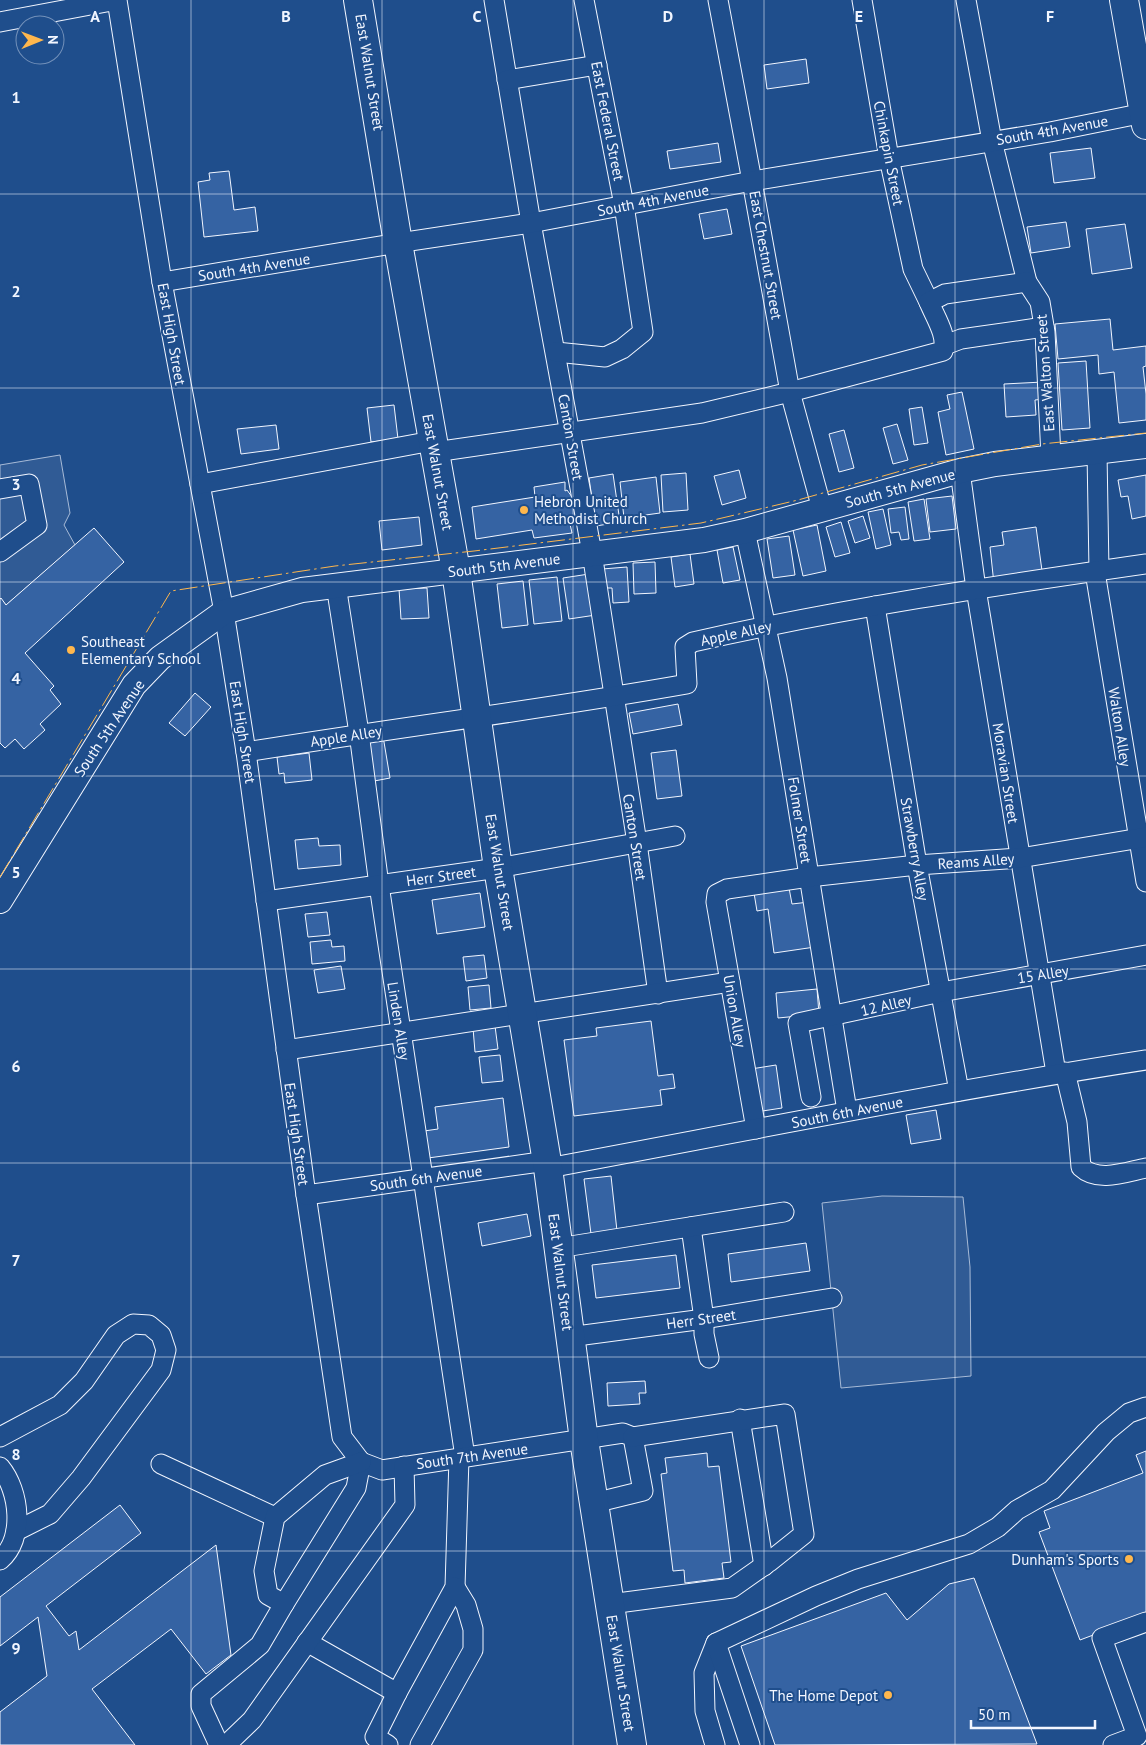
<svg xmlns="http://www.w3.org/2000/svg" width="1146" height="1745" viewBox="0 0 1146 1745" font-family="'PT Sans',sans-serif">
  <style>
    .built { fill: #305b95; stroke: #a8bbd7 }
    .building { fill: #3563a3; stroke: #f2f6ff }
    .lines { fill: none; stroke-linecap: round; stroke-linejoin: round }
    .minor-casing { stroke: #f2f6ff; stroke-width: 21 }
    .major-casing { stroke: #f2f6ff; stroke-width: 26 }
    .highway-casing { stroke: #f2f6ff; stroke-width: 30 }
    .minor { stroke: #1f4e8c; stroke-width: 19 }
    .major { stroke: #1f4e8c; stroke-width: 24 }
    .highway { stroke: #1f4e8c; stroke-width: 28 }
    .power { stroke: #ffb74d; stroke-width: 1; stroke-dasharray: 18 4 2.5 4; stroke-linecap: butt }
    .grid { fill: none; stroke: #f2f6ff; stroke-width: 1; stroke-opacity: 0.55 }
    .poi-dot { fill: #ffb74d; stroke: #1f4e8c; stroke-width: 2 }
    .labels { text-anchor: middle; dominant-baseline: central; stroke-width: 4; stroke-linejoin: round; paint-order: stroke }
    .street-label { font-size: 15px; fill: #f2f6ff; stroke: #1f4e8c }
    .poi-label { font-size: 15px; fill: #f2f6ff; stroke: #1f4e8c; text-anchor: start }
    .grid-label { font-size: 16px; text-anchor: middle; font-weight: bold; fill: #f2f6ff; stroke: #1f4e8c; stroke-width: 4; stroke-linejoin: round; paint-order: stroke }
  </style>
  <rect width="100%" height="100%" fill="#1f4e8c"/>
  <!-- built -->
  <g class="built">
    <path d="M60,455L70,513L64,525L75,545L6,605L1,599H0V465Z"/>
    <path d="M882,1196L963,1197L970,1267L971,1376L841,1388L822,1203Z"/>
  </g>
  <!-- building -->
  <g class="building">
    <path d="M806,59L809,83L767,89L764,65Z"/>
    <path d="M718,143L721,162L670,169L667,151Z"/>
    <path d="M1091,148L1095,178L1054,183L1050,153Z"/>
    <path d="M229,171L234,210L255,207L258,231L204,237L198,182L210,180L209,173Z"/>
    <path d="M727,209L732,234L704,239L699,214Z"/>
    <path d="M1066,222L1070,247L1031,253L1027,227Z"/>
    <path d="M1125,224L1132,268L1092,274L1086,229Z"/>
    <path d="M1110,319L1113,350L1146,346V366L1143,367L1146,394V420L1119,423L1114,372L1099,374L1098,355L1058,359L1055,324Z"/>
    <path d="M1086,361L1090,428L1062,430L1058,363Z"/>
    <path d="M1043,382L1044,399L1035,400L1036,415L1006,417L1004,384Z"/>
    <path d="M962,392L974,449L946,455L938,412L950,409L947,395Z"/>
    <path d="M394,405L398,439L371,442L367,408Z"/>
    <path d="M922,407L928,443L914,445L909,409Z"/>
    <path d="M897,424L908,460L893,464L883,428Z"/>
    <path d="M276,425L279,449L241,454L237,429Z"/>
    <path d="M844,430L854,468L839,472L829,434Z"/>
    <path d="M739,470L746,498L722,505L714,476Z"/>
    <path d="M686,473L688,510L663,512L661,475Z"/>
    <path d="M613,474L620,522L596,526L589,478Z"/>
    <path d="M1146,475V516L1132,519L1128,496L1121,497L1118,480Z"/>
    <path d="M656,477L660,513L624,518L620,482Z"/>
    <path d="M565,482V491L567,490L575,501L576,513L573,522L570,524L572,533L534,538L532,530L476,539L472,507L535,497L534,487Z"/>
    <path d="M952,496L956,529L930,532L926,499Z"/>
    <path d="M924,499L930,539L914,541L908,502Z"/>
    <path d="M905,507L909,539L901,540L899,532L891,533L888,509Z"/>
    <path d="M883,509L891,545L876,549L868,512Z"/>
    <path d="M863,516L870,538L855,543L848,521Z"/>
    <path d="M419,517L422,545L382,550L379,521Z"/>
    <path d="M841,522L850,553L835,557L826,527Z"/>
    <path d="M817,525L826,571L803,576L793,530Z"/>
    <path d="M1036,527L1043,578L994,584L990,547L1004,545L1002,532Z"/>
    <path d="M94,528L124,562L25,653L54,686L50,690L61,704L40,724L45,730L24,749L15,739L5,748L0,743V599L1,598L6,605Z"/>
    <path d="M789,536L795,575L773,578L767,539Z"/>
    <path d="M733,547L740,580L723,583L717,550Z"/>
    <path d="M690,554L694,584L675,587L671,557Z"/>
    <path d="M655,562L656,593L634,594L633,563Z"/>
    <path d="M627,567L629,602L613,603L612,588H604L602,569Z"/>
    <path d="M589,574L596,615L569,619L563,578Z"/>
    <path d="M557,577L562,621L534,624L529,580Z"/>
    <path d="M523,581L528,625L502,628L497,584Z"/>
    <path d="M427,588L429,618L401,619L399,589Z"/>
    <path d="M195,693L211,707L185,736L169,723Z"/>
    <path d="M678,704L682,725L633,734L629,713Z"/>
    <path d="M383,736L390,778L369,782L362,739Z"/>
    <path d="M676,750L682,796L657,799L651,753Z"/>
    <path d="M309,753L312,780L285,783L284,773L279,774L277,757Z"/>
    <path d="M318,838L319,846L340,845L341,865L298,869L295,840Z"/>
    <path d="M789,888L792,904L809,902L815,947L774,953L768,909L757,911L754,893Z"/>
    <path d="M480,893L485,927L437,934L432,900Z"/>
    <path d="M327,912L330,935L308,937L305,914Z"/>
    <path d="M331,940L332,947L344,946L345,961L312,964L310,942Z"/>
    <path d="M484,955L487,978L466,981L463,957Z"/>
    <path d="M341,966L345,989L318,993L314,970Z"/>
    <path d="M489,985L491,1008L470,1010L468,987Z"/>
    <path d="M817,989L819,1014L778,1018L776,993Z"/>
    <path d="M651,1021L658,1076L673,1074L675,1088L660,1090L662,1105L574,1116L564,1040L597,1036L596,1028Z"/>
    <path d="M495,1026L498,1049L475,1052L473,1028Z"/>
    <path d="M500,1055L503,1081L482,1083L479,1057Z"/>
    <path d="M776,1065L782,1108L756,1112L751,1069Z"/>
    <path d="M503,1098L509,1147L428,1158L424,1131L438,1129L435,1107Z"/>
    <path d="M936,1110L941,1139L911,1144L906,1115Z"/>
    <path d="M611,1176L617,1231L591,1234L584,1179Z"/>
    <path d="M527,1214L531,1236L482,1246L478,1223Z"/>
    <path d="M806,1243L810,1271L731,1282L728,1254Z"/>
    <path d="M676,1255L680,1288L596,1298L592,1265Z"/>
    <path d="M645,1381L646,1393H639L640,1404L608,1406L607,1383Z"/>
    <path d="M1146,1451V1615L1080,1640L1039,1532L1050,1528L1044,1511L1143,1473L1136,1455Z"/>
    <path d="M707,1453L708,1467L719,1466L731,1562L722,1563L724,1578L685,1583L684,1570L673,1571L661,1474L667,1473L665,1458Z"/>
    <path d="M120,1505L141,1533L46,1606L69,1636L76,1631L79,1650L216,1545L231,1655L206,1674L171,1629L92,1689L135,1745H0V1712L47,1676L38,1617L0,1646V1597Z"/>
    <path d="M974,1578L1037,1744L775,1745L741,1646L886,1593L907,1620L949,1584Z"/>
  </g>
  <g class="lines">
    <!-- minor casing -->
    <g class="minor-casing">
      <g id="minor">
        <path d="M494,0L531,223L592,553L637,843L658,994"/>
        <path d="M718,0L752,181L790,392L822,509"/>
        <path d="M862,0L889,158L913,269L929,302"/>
        <path d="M966,0L992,141L1027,282L1040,302L1045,332L1051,457"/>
        <path d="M0,22L117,0L162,282L224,612L246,752L306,1195L342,1437L361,1462"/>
        <path d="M507,80L597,65"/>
        <path d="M162,282L398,243L531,223L752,181L1050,132L1144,113"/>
        <path d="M945,345L961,339L1044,327"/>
        <path d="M556,352L605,357L622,349L643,332L624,205L584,0"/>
        <path d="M435,452L702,413L790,392L943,351C948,336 935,317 929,302L945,294L1027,282"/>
        <path d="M1097,452L1099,571"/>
        <path d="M960,471L976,589L1056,1073"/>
        <path d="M200,484L432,441"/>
        <path d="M0,489L29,484L37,525L0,552"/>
        <path d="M745,531L777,678L847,1111"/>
        <path d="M1095,572L1146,882"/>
        <path d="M336,585L359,733L379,885L465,1457"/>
        <path d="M875,606L917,865L959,1091"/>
        <path d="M246,752C393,728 540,710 687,684L685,647L693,642C843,608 994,586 1146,564"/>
        <path d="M266,901L498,868L675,836"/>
        <path d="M286,1050L730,982"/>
        <path d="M1065,1072L1077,1122L1081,1167C1098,1183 1126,1172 1146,1168"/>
        <path d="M811,1097L798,1023L941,992L1146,955"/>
        <path d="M756,1129L716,902L717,894L727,889L809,877L917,865L1020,858L1146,837"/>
        <path d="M548,1168C747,1131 946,1091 1146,1060"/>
        <path d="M306,1195L547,1161"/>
        <path d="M691,1227L704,1319V1334L709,1358"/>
        <path d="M558,1248L784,1212"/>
        <path d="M569,1337L704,1319L832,1298"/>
        <path d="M740,1419L764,1566"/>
        <path d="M0,1437L60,1405L84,1381L116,1335L133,1324L149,1325L161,1335L166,1350L161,1370L81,1478L50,1514L16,1531"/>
        <path d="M361,1462L382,1470L623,1433L633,1437L643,1491L594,1503"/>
        <path d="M161,1464L275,1517"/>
        <path d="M0,1467C20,1491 25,1539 0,1560"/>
        <path d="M284,1604L356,1488L361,1462"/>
        <path d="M610,1604L732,1588L769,1562L804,1534L785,1414L633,1437"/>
        <path d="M307,1642L397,1693L455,1587L459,1458"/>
        <path d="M219,1745L201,1706V1694L260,1645L284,1604L268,1595L264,1571L275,1517L325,1475L361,1462"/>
        <path d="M226,1745L252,1720L405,1505L404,1466"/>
        <path d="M388,1745L375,1737L397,1693"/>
        <path d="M420,1745L473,1650V1629L466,1605L455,1587"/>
        <path d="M715,1745L705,1711L704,1673L716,1643"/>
        <path d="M750,1745L716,1643L816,1596L858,1579L969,1544L998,1527L1017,1510L1052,1490L1106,1432L1129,1413L1146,1407"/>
        <path d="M1113,1745L1137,1736L1102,1638L1146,1622"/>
      </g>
    </g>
    <!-- major casing -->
    <g class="major-casing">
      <path id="major" d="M0,901L134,685L160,658L224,612L302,590L704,540L745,531L960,471L995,464L1146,446"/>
    </g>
    <!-- highway casing -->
    <g class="highway-casing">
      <g id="highway">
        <path d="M358,0L398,243L456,571L498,868L548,1168L584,1440L632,1745"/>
        <path d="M1124,0L1146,125"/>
      </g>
    </g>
    <!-- minor -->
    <use href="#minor" class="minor"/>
    <!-- major -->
    <use href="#major" class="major"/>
    <!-- highway -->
    <use href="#highway" class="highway"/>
    <!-- power -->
    <path class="power" d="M0,877L171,591L335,566L474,551L701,523L798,500L922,465L1042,444L1146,433"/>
  </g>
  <!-- grid -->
  <path class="grid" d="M191,0V1745M382,0V1745M573,0V1745M764,0V1745M955,0V1745M0,194H1146M0,388H1146M0,582H1146M0,776H1146M0,969H1146M0,1163H1146M0,1357H1146M0,1551H1146"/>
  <!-- markers -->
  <g class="poi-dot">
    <circle cx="524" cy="510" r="5"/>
    <circle cx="71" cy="650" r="5"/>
    <circle cx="1129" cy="1559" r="5"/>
    <circle cx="888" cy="1695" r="5"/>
  </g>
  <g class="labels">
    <!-- street labels -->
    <g class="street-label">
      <text transform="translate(370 72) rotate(81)">East Walnut Street</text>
      <text transform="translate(608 121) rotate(79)">East Federal Street</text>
      <text transform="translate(1052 130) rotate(-10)">South 4th Avenue</text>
      <text transform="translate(889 153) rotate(79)">Chinkapin Street</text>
      <text transform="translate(653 200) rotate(-11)">South 4th Avenue</text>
      <text transform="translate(766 255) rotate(80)">East Chestnut Street</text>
      <text transform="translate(254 267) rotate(-9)">South 4th Avenue</text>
      <text transform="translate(172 334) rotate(80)">East High Street</text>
      <text transform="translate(1045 373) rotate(-94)">East Walton Street</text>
      <text transform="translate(571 437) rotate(80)">Canton Street</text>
      <text transform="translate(438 472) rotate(80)">East Walnut Street</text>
      <text transform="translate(900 488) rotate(-15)">South 5th Avenue</text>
      <text transform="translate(504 565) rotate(-7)">South 5th Avenue</text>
      <text transform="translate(736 633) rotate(-12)">Apple Alley</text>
      <text transform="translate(1120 727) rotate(81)">Walton Alley</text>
      <text transform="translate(109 728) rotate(-56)">South 5th Avenue</text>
      <text transform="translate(243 732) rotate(81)">East High Street</text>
      <text transform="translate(346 736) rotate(-9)">Apple Alley</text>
      <text transform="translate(1006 773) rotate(81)">Moravian Street</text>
      <text transform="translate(800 820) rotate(81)">Folmer Street</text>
      <text transform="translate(635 837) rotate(81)">Canton Street</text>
      <text transform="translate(915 849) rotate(80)">Strawberry Alley</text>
      <text transform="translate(976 861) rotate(-4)">Reams Alley</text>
      <text transform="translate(500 872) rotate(81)">East Walnut Street</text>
      <text transform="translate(441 876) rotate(-8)">Herr Street</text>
      <text transform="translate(1043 974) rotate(-9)">15 Alley</text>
      <text transform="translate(886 1005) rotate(-13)">12 Alley</text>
      <text transform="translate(735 1011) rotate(80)">Union Alley</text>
      <text transform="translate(399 1021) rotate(81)">Linden Alley</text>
      <text transform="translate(847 1112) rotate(-11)">South 6th Avenue</text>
      <text transform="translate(297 1134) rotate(82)">East High Street</text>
      <text transform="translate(426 1178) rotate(-8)">South 6th Avenue</text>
      <text transform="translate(561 1272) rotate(83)">East Walnut Street</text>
      <text transform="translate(701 1319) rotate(-8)">Herr Street</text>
      <text transform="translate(472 1456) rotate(-8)">South 7th Avenue</text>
      <text transform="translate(621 1673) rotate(81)">East Walnut Street</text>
    </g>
    <!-- poi labels -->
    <g class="poi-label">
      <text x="534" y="501">Hebron United<tspan x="534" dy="17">Methodist Church</tspan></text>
      <text x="81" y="641">Southeast<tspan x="81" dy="17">Elementary School</tspan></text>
      <text x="1119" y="1559" text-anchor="end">Dunham's Sports</text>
      <text x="878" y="1695" text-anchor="end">The Home Depot</text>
    </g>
  </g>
  <g class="grid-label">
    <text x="95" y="22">A</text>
    <text x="286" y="22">B</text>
    <text x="477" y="22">C</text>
    <text x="668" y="22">D</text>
    <text x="859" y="22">E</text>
    <text x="1050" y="22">F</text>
    <text x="16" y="103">1</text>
    <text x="16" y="297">2</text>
    <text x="16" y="490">3</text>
    <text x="16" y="684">4</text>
    <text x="16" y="878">5</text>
    <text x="16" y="1072">6</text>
    <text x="16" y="1266">7</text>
    <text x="16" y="1460">8</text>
    <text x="16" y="1654">9</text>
  </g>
  <!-- north arrow -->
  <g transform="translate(40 40) rotate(89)"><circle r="24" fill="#1f4e8c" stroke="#7391ba"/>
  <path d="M0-4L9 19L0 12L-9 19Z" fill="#ffb74d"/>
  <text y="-8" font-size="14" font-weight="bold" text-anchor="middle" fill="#f2f6ff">N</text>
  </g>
  <!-- scale -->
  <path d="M971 1720v8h124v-8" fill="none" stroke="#f2f6ff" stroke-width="2.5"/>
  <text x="978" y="1720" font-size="15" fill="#f2f6ff" stroke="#1f4e8c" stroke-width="4" paint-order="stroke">50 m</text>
</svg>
